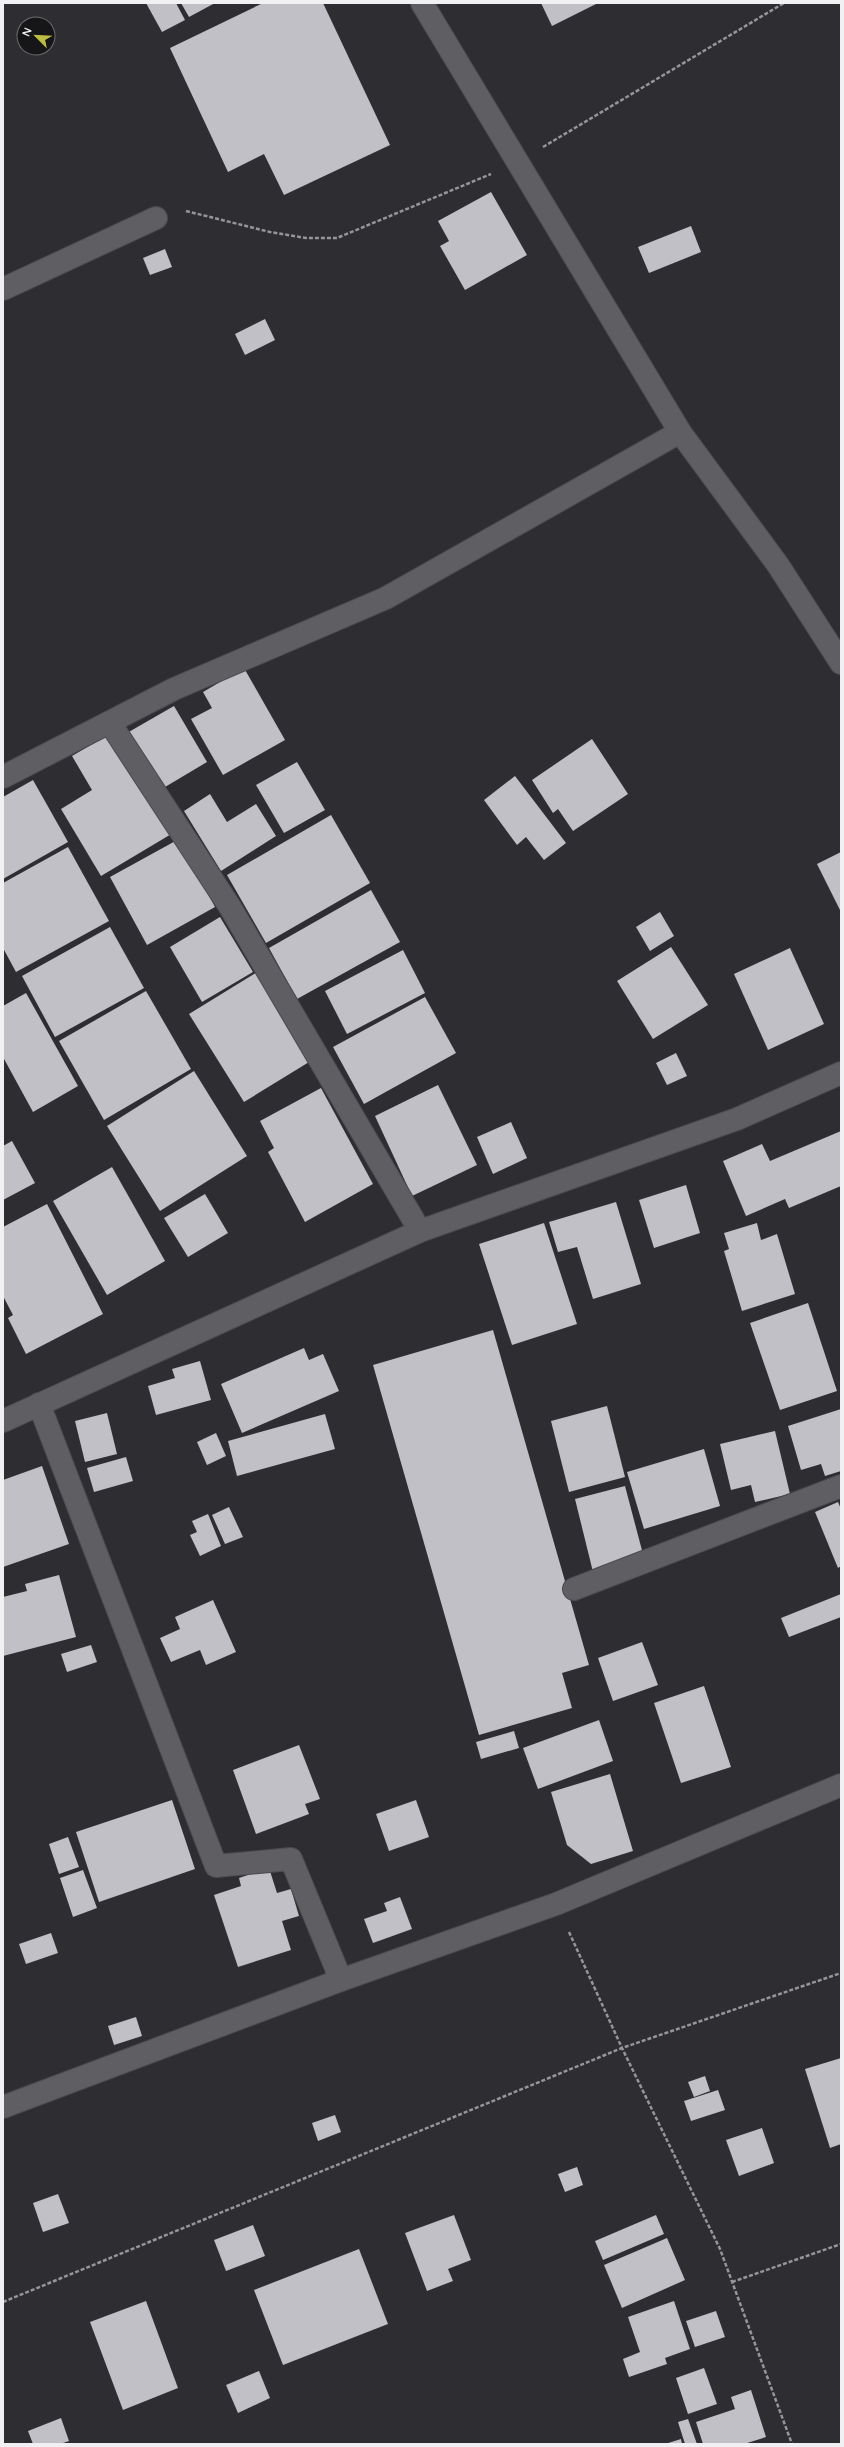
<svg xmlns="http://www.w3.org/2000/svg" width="844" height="2447" viewBox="0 0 844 2447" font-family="Quicksand,sans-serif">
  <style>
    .building { fill: #c1c0c6 }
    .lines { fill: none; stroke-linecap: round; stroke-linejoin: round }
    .minor-casing { stroke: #4b4a4e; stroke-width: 24 }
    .path { stroke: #96969a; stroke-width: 2.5; stroke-dasharray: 4 2; stroke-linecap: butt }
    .minor { stroke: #5e5e63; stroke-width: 22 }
  </style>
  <rect width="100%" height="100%" fill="#2d2d32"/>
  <!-- building -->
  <g class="building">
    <path d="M146,3H176L185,20L162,32Z"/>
    <path d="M181,3H215L189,17Z"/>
    <path d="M263,3H323L390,145L284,195L264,154L228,172L170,48Z"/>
    <path d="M541,3H598L552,26Z"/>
    <path d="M491,192L527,255L465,290L440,246L449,241L438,221Z"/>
    <path d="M691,226L701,252L649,273L638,247Z"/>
    <path d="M165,249L172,267L150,275L143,258Z"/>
    <path d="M265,319L275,340L245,355L235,334Z"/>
    <path d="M244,668L285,740L223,775L191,719L212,708L203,692Z"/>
    <path d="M174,706L207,762L160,790L127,733Z"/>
    <path d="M113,732L173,833L101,876L61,809L92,790L72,756Z"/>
    <path d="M592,739L628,794L573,831L558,809L553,813L532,780Z"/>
    <path d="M297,762L325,810L284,833L256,785Z"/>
    <path d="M515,776L566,843L544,860L526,837L517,845L484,800Z"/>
    <path d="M33,780L68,842L3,879V797Z"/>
    <path d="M210,794L227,822L256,804L276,836L221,871L184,811Z"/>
    <path d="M331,815L370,883L266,943L227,875Z"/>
    <path d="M179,839L215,907L147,945L110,877Z"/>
    <path d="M68,847L109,921L16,972L3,948V883Z"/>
    <path d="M841,852V912L817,864Z"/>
    <path d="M371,890L400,942L297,999L269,948Z"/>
    <path d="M660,912L674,936L650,951L636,927Z"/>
    <path d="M220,917L253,972L202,1002L170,947Z"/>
    <path d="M110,927L144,988L55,1037L22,976Z"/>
    <path d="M671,947L708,1005L653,1039L617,981Z"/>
    <path d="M790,948L824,1024L768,1050L734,974Z"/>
    <path d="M403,950L425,993L347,1034L325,991Z"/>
    <path d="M259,971L314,1059L244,1102L189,1014Z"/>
    <path d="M146,991L191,1069L104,1120L59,1041Z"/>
    <path d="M26,993L78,1086L33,1112L3,1057V1006Z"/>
    <path d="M425,997L456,1053L364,1104L333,1047Z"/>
    <path d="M676,1053L687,1076L667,1085L656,1063Z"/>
    <path d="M194,1071L247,1156L160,1211L107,1126Z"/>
    <path d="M438,1085L477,1165L412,1196L375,1116Z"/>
    <path d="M321,1088L373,1184L305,1222L268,1152L274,1148L260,1121Z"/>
    <path d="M511,1122L527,1158L493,1174L477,1137Z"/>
    <path d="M841,1131V1186L789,1208L785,1199L746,1216L723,1161L762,1144L770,1161Z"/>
    <path d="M12,1141L35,1183L3,1200V1146Z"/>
    <path d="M112,1167L165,1261L107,1295L53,1201Z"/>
    <path d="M686,1185L700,1233L654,1248L639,1200Z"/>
    <path d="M205,1194L228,1233L188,1257L164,1218Z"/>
    <path d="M616,1202L641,1284L593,1299L577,1247L558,1252L549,1222Z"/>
    <path d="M47,1204L103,1314L26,1354L8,1318L13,1315L3,1296V1227Z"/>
    <path d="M544,1223L577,1324L512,1345L479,1244Z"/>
    <path d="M757,1223L761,1240L777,1234L795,1294L742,1311L724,1251L729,1249L724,1233Z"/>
    <path d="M808,1303L837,1391L780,1410L750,1323Z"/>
    <path d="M493,1330L589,1665L562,1673L572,1708L479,1735L373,1365Z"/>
    <path d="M304,1348L309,1360L323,1354L339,1391L242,1433L221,1384Z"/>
    <path d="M200,1361L211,1400L156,1415L148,1386L175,1378L172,1369Z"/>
    <path d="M607,1406L625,1477L569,1492L551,1421Z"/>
    <path d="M841,1409V1471L825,1476L821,1464L801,1470L788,1426Z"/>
    <path d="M107,1413L117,1454L85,1462L75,1421Z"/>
    <path d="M325,1414L335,1449L237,1476L228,1441Z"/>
    <path d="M775,1431L790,1494L755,1502L751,1485L731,1490L720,1444Z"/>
    <path d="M216,1433L226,1456L207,1465L197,1442Z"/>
    <path d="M704,1449L720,1506L644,1529L627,1472Z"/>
    <path d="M126,1457L133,1481L94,1492L87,1468Z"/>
    <path d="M42,1466L69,1544L3,1567V1480Z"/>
    <path d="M625,1486L644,1558L593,1572L575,1499Z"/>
    <path d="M838,1502L841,1509V1566L838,1568L815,1512Z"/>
    <path d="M229,1507L243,1537L225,1544L212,1515Z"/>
    <path d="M208,1514L221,1546L200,1556L190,1535L197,1532L192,1521Z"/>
    <path d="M59,1575L76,1637L3,1656V1597L27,1591L25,1584Z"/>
    <path d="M841,1594V1617L789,1637L781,1618Z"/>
    <path d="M213,1600L236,1652L206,1665L200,1650L171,1662L160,1638L180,1629L175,1617Z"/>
    <path d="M642,1642L658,1685L613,1701L598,1658Z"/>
    <path d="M91,1645L97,1662L67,1672L61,1654Z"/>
    <path d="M704,1686L731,1767L681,1783L654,1703Z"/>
    <path d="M599,1720L613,1761L538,1789L523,1748Z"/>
    <path d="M514,1731L519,1748L481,1759L476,1742Z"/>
    <path d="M299,1745L320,1799L305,1804L309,1814L256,1834L233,1770Z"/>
    <path d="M610,1774L633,1851L591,1864L567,1845L551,1792Z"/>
    <path d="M172,1800L195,1869L99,1902L76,1832Z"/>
    <path d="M416,1800L429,1837L389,1851L376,1814Z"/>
    <path d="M68,1837L79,1867L59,1874L49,1844Z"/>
    <path d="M269,1868L277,1893L291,1889L299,1916L282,1921L291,1950L238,1967L214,1895L241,1886L239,1878Z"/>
    <path d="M83,1870L97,1908L73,1917L60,1878Z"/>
    <path d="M400,1897L412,1929L373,1943L364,1919L387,1911L384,1903Z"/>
    <path d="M51,1933L58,1953L26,1964L19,1944Z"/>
    <path d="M136,2017L142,2036L114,2045L108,2026Z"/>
    <path d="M841,2058V2144L830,2148L805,2069Z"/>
    <path d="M705,2076L710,2091L694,2097L688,2082Z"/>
    <path d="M718,2090L725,2110L691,2121L684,2101Z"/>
    <path d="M335,2115L341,2132L318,2141L312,2123Z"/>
    <path d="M762,2128L774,2163L739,2176L726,2140Z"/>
    <path d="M577,2167L583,2185L565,2192L558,2174Z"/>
    <path d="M58,2194L69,2223L43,2232L33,2203Z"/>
    <path d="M454,2215L471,2260L448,2269L453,2281L427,2291L405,2233Z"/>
    <path d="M656,2215L664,2234L603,2260L595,2241Z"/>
    <path d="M253,2225L265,2256L226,2271L214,2240Z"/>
    <path d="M667,2238L685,2280L622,2308L604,2265Z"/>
    <path d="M359,2249L388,2324L283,2365L254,2290Z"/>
    <path d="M146,2301L178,2388L123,2410L90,2322Z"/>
    <path d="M674,2301L690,2349L665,2358L667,2364L629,2377L623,2359L640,2352L628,2317Z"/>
    <path d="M716,2311L725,2337L695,2347L686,2321Z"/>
    <path d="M704,2368L717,2404L688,2414L676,2378Z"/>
    <path d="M259,2371L270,2398L238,2413L226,2385Z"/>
    <path d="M751,2390L766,2437L744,2444H703L696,2422L735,2409L731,2397Z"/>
    <path d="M61,2418L69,2441L60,2444H33L28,2431Z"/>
    <path d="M688,2419L697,2444H685L678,2422Z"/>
    <path d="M681,2439L682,2444H665Z"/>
  </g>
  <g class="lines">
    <!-- minor casing -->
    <g class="minor-casing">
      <g id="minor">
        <path d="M422,3L680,432L778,565L841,663"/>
        <path d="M3,289L156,218"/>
        <path d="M110,723L230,907L420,1231"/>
        <path d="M3,777L174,689L386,598L680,432"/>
        <path d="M39,1404L216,1866L291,1859L341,1980"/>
        <path d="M3,1421L420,1231L737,1119L841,1073"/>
        <path d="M574,1589L841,1486"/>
        <path d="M3,2107L341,1980L556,1904L841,1785"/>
      </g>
    </g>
    <!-- path -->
    <g class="path">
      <path d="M543,147L784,3"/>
      <path d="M186,211L270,232L306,238H337L491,174"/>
      <path d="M569,1932L622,2048L720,2249L792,2444"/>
      <path d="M732,2282L841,2244"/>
      <path d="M3,2302L622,2048L841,1973"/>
    </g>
    <!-- minor -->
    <use href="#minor" class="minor"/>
  </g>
  <!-- border -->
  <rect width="844" height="2447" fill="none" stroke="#f1f1f4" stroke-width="8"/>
  <!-- north arrow -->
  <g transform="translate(36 36) rotate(294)"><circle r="19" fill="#161618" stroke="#6e6e70"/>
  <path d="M0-3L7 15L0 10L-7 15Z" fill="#c0be41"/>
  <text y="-6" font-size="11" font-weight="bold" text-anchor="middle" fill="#f1f1f4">N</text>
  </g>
</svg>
